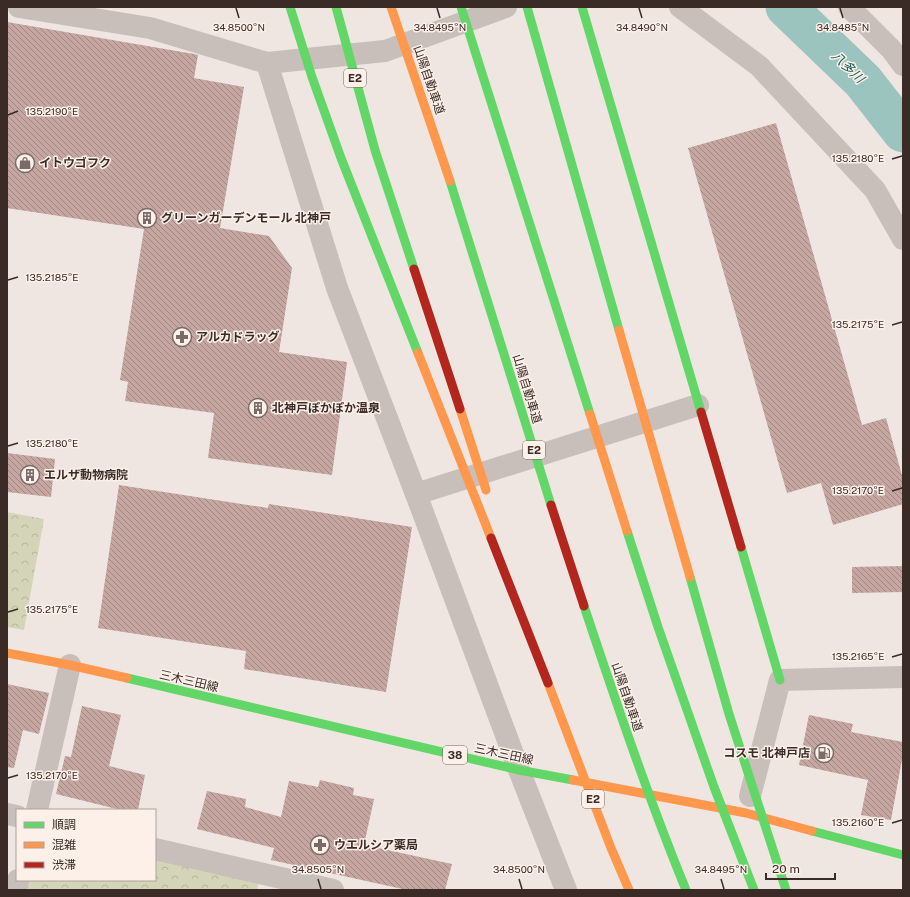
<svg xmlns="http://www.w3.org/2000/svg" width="910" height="897" viewBox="0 0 910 897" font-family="'Public Sans','Noto Sans JP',sans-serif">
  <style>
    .park { fill: url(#park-crowns) }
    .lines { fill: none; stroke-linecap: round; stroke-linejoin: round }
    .river { stroke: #9bc4bf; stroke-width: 41 }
    .building { fill: url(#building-back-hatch) }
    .street { stroke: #c8bfba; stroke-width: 22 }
    .fast { stroke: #63d668; stroke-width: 9 }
    .slow { stroke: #ff974d; stroke-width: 9 }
    .jam { stroke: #b3261e; stroke-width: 9 }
    .fast-bridge { stroke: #63d668; stroke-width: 9 }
    .slow-bridge { stroke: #ff974d; stroke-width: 9 }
    .jam-bridge { stroke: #b3261e; stroke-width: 9 }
    .ticks { fill: none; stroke: #3a2b27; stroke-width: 1.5 }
    .labels { text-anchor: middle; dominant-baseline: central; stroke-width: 3; stroke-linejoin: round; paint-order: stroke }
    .shield { fill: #fcf0e8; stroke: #746661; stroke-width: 1 }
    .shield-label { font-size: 11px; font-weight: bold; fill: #3a2b27 }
    .street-label { font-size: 12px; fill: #3a2b27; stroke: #fcf0e8 }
    .poi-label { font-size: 12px; font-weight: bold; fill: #3a2b27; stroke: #fcf0e8; text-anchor: start }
    .water-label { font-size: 13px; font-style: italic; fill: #18605b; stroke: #fcf0e8 }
    .ticks-label { font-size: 10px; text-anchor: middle; fill: #3a2b27; stroke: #fcf0e8; stroke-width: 3; stroke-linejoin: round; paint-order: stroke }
  </style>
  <defs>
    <pattern id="park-crowns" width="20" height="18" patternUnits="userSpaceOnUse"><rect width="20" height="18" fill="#d4d4b9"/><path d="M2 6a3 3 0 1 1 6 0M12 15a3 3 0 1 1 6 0" fill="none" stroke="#b7b69f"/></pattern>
    <pattern id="building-back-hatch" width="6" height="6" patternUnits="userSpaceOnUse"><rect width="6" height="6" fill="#c5a6a1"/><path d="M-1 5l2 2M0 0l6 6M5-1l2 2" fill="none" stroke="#a18783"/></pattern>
  </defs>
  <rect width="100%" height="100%" fill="#efe6e1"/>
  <!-- park -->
  <g class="park">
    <path d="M7,512L44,519L24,630L7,627Z"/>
    <path d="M155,858L259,883L257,890H25L28,880H155Z"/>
  </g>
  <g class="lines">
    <!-- river -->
    <path class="river" d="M786,7L863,81L903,132"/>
  </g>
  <!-- building -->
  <g class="building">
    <path d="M7,22L194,54L198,55L194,78L244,87L220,228L269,236L292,268L279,352L347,362L332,475L208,458L214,413L125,401L128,382L120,380L144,229L7,208Z"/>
    <path d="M776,123L862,425L886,418L903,479V504L833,525L821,483L787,493L688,148Z"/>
    <path d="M7,453L55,459L51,497L7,492Z"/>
    <path d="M119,485L268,508L269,504L412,527L386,692L244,669L246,651L98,628Z"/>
    <path d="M903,566V592L852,593V567Z"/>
    <path d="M7,684L49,693L39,734L23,730L14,768L7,767Z"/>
    <path d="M82,706L121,715L109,766L145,775L138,810H121L56,794L65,756L71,757Z"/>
    <path d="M809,715L853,724L851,732L903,742V754L891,820L861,815L868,780L799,765Z"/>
    <path d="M320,780L354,788L353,795L374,799L364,845L452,864L445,890H407L271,860L274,848L197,829L207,791L246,799L245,807L281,817L289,781L318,787Z"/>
  </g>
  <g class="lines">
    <!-- street -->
    <g class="street">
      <path d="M19,7L150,28L267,63L385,51L506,7"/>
      <path d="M680,7L759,66L875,190L903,239"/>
      <path d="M849,7L891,49L903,65"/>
      <path d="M267,63L337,288L416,494L519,770L566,890"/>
      <path d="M416,494L698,405"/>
      <path d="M750,796L780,680L903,677"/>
      <path d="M37,810L70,665"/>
      <path d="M7,814L17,816"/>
      <path d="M155,849L333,890"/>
      <path d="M15,890L18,880"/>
    </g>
    <!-- fast -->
    <g class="fast">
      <path d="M582,7L701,412"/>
      <path d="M741,547L780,680"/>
      <path d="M127,678L519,770L573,780"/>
      <path d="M812,831L903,855"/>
    </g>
    <!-- slow -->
    <g class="slow">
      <path d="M7,653L70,665L127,678"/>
      <path d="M573,780L746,813L812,831"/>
    </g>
    <!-- jam -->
    <path class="jam" d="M701,412L741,547"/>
    <!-- fast-bridge -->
    <g class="fast-bridge">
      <path d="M290,7L312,77L341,158L418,353"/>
      <path d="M336,7L375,150L414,269"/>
      <path d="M461,7L590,414"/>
      <path d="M527,7L619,330"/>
      <path d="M450,181L551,505"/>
      <path d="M627,531L658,627L714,787L754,890"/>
      <path d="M690,577L729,714L786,890"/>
      <path d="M584,606C616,702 648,797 686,890"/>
    </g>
    <!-- slow-bridge -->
    <g class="slow-bridge">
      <path d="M391,7L450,181"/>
      <path d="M619,330L690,577"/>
      <path d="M418,353L491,538"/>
      <path d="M460,409L486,490"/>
      <path d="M590,414L627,531"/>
      <path d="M548,683L611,848L629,890"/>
    </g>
    <!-- jam-bridge -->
    <g class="jam-bridge">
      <path d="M414,269L460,409"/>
      <path d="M551,505L584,606"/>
      <path d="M491,538L548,683"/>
    </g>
  </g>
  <!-- ticks -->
  <path class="ticks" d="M236,8L239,18M437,8L440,18M639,8L642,18M840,8L843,18M8,115L18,111M892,159L902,156M8,280L18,277M892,325L902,322M8,446L18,443M892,491L902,488M8,612L18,609M892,657L902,654M8,778L18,775M892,823L902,820M318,879L321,889M519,879L522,889M721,879L724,889"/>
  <!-- icons -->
  <defs>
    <g id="shop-ring" transform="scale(1)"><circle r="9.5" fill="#fcf0e8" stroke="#796c68" stroke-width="1.5"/><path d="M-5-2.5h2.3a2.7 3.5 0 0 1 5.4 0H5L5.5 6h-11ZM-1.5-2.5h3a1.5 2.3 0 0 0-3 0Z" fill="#796c68"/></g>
    <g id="building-ring" transform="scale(1)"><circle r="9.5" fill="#fcf0e8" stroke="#796c68" stroke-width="1.5"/><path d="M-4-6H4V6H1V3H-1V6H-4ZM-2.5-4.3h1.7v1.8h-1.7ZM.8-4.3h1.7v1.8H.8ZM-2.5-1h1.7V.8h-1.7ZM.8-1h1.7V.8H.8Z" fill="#796c68"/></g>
    <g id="pharmacy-ring" transform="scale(1)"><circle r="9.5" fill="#fcf0e8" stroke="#796c68" stroke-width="1.5"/><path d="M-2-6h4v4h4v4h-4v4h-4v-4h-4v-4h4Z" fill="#796c68"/></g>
    <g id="fuel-ring" transform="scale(1)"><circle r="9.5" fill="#fcf0e8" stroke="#796c68" stroke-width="1.5"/><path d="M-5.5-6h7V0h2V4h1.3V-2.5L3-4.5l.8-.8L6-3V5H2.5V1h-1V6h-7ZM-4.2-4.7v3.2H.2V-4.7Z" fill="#796c68"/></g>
  </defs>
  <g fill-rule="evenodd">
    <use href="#shop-ring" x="25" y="163"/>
    <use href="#building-ring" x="147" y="218"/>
    <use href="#pharmacy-ring" x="182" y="337"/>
    <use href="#building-ring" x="258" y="408"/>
    <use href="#building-ring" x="30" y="475"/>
    <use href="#fuel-ring" x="824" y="753"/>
    <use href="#pharmacy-ring" x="320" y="845"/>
  </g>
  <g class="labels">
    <!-- shield labels -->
    <g class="shield">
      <rect x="344" y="69" width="22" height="18" rx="3"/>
      <rect x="523" y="441" width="22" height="18" rx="3"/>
      <rect x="443" y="746" width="24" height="18" rx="3"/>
      <rect x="582" y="790" width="22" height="18" rx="3"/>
    </g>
    <g class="shield-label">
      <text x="355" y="78">E2</text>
      <text x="534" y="450">E2</text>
      <text x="455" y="755">38</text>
      <text x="593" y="799">E2</text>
    </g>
    <!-- street labels -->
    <g class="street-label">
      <text transform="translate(429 80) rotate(71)">山陽自動車道</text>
      <text transform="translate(527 389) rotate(73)">山陽自動車道</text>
      <text transform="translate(189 681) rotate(13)">三木三田線</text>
      <text transform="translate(627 697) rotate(71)">山陽自動車道</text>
      <text transform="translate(504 754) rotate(12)">三木三田線</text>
    </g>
    <!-- poi labels -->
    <g class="poi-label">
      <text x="39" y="163">イトウゴフク</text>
      <text x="161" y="218">グリーンガーデンモール 北神戸</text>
      <text x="196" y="337">アルカドラッグ</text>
      <text x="272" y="408">北神戸ぽかぽか温泉</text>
      <text x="44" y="475">エルザ動物病院</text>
      <text x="810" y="753" text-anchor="end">コスモ 北神戸店</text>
      <text x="334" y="845">ウエルシア薬局</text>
    </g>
    <!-- water labels -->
    <g class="water-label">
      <text transform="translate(848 67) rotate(44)">八多川</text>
    </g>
  </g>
  <g class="ticks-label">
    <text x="239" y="31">34.8500°N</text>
    <text x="440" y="31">34.8495°N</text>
    <text x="642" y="31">34.8490°N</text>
    <text x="843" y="31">34.8485°N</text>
    <text x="52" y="115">135.2190°E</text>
    <text x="858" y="162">135.2180°E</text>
    <text x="52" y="281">135.2185°E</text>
    <text x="858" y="328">135.2175°E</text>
    <text x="52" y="447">135.2180°E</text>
    <text x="858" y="494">135.2170°E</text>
    <text x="52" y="613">135.2175°E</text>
    <text x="858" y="660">135.2165°E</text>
    <text x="52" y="779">135.2170°E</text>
    <text x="858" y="826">135.2160°E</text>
    <text x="318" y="873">34.8505°N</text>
    <text x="519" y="873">34.8500°N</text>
    <text x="721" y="873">34.8495°N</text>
  </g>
  <!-- border -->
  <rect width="910" height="897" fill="none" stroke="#3a2b27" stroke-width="16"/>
  <!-- legend -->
  <rect x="16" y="809" width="140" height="72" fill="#fcf0e8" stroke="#aea19b"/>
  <rect x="24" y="822" width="20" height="6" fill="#63d668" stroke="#aea19b"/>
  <text x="52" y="829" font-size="12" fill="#3a2b27">順調</text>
  <rect x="24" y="842" width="20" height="6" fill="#ff974d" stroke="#aea19b"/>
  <text x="52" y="849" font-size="12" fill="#3a2b27">混雑</text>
  <rect x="24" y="862" width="20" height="6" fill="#b3261e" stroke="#aea19b"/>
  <text x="52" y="869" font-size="12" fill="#3a2b27">渋滞</text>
  <!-- scale -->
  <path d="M766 873v6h69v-6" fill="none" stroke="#3a2b27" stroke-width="2"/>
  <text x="772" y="873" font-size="12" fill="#3a2b27" stroke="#fcf0e8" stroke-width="3" paint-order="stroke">20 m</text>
</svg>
